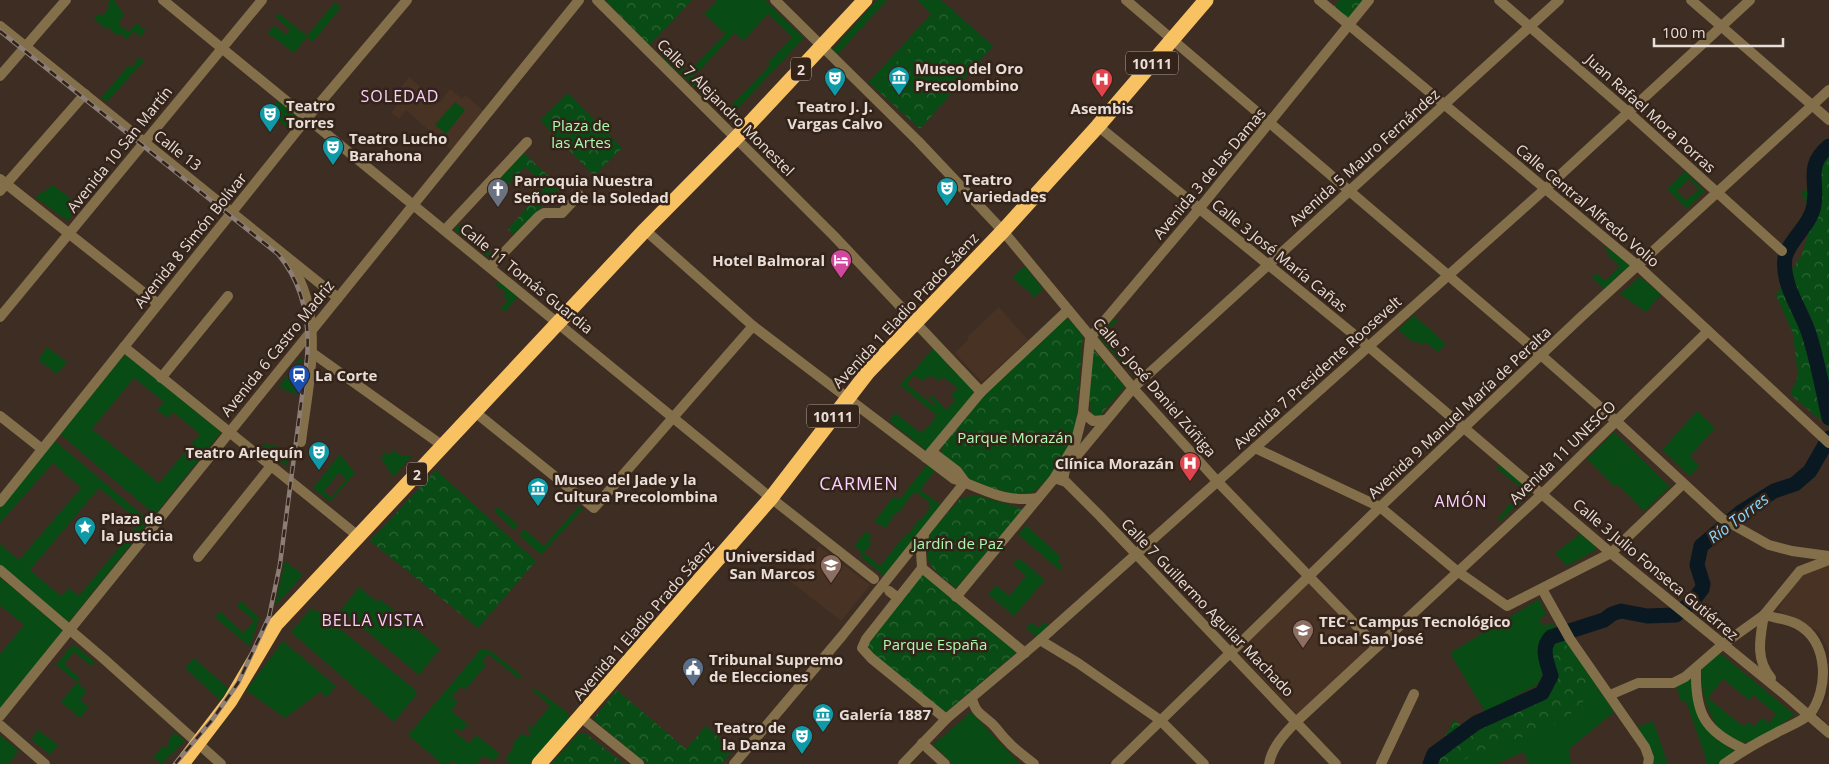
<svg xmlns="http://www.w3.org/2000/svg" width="1829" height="764" viewBox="0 0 1829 764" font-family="'Open Sans',sans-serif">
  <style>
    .built { fill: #483224 }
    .green { fill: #094b14; fill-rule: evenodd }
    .forest { fill: url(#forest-crowns) }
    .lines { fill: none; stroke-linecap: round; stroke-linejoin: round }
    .river { stroke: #0a1921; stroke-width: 15 }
    .minor { stroke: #846f4b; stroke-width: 10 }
    .highway { stroke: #f8c263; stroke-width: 15 }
    .rail-casing { stroke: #8c7e76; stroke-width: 4.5 }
    .rail { stroke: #332319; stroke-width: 2.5; stroke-dasharray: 8; stroke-linecap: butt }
    .labels { text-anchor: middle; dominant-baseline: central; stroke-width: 5; stroke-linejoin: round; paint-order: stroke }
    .shield { fill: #332319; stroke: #b2a59e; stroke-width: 1 }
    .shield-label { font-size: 14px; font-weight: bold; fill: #e8ddd7 }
    .poi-label { font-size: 15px; font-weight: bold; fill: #e8ddd7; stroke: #332319; text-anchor: start }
    .street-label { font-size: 15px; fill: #e8ddd7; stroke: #332319 }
    .park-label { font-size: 15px; fill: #adfaaf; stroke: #332319 }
    .neighbourhood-label { font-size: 16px; letter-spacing: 1px; fill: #fbcfff; stroke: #332319 }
    .water-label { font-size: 16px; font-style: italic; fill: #88d6fe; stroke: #332319 }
    .quarter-label { font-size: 18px; letter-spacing: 1px; fill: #fbcfff; stroke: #332319 }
  </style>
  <defs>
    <pattern id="forest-crowns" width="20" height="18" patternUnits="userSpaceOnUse" patternTransform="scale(1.25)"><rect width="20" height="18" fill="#094b14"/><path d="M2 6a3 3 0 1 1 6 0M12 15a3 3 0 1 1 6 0" fill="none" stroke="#2d6435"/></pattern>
  </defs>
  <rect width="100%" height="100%" fill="#3d2d23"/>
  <!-- built -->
  <g class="built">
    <path d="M409,77L439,103L450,89L462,99L465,95L484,111L451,150L406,110L399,119L391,113L400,101L394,96Z"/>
    <path d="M999,307L1028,340L982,382L955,353L969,339L967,337Z"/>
    <path d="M819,546L870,585L841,621L790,581Z"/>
    <path d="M1829,563V651L1819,632L1777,610L1801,574Z"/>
    <path d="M1309,582L1371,649L1298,716L1236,649Z"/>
    <path d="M1829,694V725L1817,714Z"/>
  </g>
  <!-- green -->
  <g class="green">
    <path d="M110,0H114L124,15L118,24L129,32L136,23L145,30L141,37L134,31L127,39L119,33L116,36L109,27L106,29L94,19L98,14L102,16L110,6L107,3Z"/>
    <path d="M717,0H765L804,38L728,119L662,57L667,52L688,72L725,34L704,14ZM768,14L792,37L768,63L770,65L726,111L692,78L735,33L743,41Z"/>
    <path d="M877,0H887L837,55L832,50Z"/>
    <path d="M917,0H941L947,5L874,87L868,83L931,14Z"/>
    <path d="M335,2L341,7L313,42L307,37L294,53L268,33L274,25L286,35L290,30L275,16L278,13L307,36Z"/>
    <path d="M139,57L144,61L107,102L101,98L129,65L132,68Z"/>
    <path d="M278,100L299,118L290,130L268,112Z"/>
    <path d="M455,102L465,110L446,134L435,125Z"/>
    <path d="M1685,171L1704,190V192L1687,209L1667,189ZM1689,179L1699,189L1686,200L1677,191Z"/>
    <path d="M53,185L80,206L68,221L35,197Z"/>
    <path d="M456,223L496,257H488L456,231Z"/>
    <path d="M1606,246L1631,265L1605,289L1592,278L1596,273L1606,281L1620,266L1607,255L1609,252L1604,248Z"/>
    <path d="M1025,266L1043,289L1033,298L1028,289L1026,290L1012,277Z"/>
    <path d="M1640,277L1661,294L1646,312L1620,294Z"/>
    <path d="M499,281L518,296L505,312L501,308L508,300L503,296L506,293L496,285Z"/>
    <path d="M1414,315L1446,344L1438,352L1425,342L1422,345L1417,341L1414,343L1398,330Z"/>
    <path d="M1115,318L1118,321L1103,334L1137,373L1134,376L1100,339V333Z"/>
    <path d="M47,347L67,362L57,374L38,360Z"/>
    <path d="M935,347L977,390L927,451L889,421L895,413L921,433L931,424L936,415L900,385ZM914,375L923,381L928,376L931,378L933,376L939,381L943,377L957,388L951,396L955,400L946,410L932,395L929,398L935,403L934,406L907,384Z"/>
    <path d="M125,354L221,432L155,515L60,434ZM134,378L164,402L157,410L167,418L173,412L200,434L159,483L92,429Z"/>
    <path d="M302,355L296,395L279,387Z"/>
    <path d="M1697,411L1715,428L1690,456L1699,466L1690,476L1662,450Z"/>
    <path d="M1614,432L1670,487L1644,511L1618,485L1615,487L1587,459Z"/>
    <path d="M55,441L150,521L68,623L0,565V544L19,560L81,488L53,463L0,523V508ZM99,488L140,522L79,596L69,588L61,596L30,570Z"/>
    <path d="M264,444L289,449L288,467L263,448Z"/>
    <path d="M393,450L400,455H413L393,477L381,458L385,452L389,455Z"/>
    <path d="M340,454L355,473L330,502L313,488ZM339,473L346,479L331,498L324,491Z"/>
    <path d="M928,463L936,469L920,490L941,505L884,576L860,556L862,553L854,546L866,531L872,536L868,540L872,543L864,553L880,566L906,534L908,535L919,519L921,520L930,508L928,506L930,503L916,492L914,495L912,494L899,513L896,512L886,528L874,522L893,497L900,499Z"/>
    <path d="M1500,464L1533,491L1500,521L1497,519L1510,504H1516L1525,491L1496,468Z"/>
    <path d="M579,506L583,509L541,555L519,535L524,529L544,546Z"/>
    <path d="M498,507L518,525L514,530L494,511Z"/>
    <path d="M1026,525L1061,557L1058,562L1063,567L1060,571L1018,534Z"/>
    <path d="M1581,533L1595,546L1596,550L1567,566L1555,553Z"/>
    <path d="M1019,558L1045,580L1014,616L988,594L996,585L1009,596L1026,576L1013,564Z"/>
    <path d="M285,561L303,575L275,606L276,601Z"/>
    <path d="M0,577L63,630L0,711V654L24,625L0,605Z"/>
    <path d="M359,587L377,602L380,599L440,649L419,675L341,610Z"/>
    <path d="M1539,599L1546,614L1539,620L1543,625L1553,624L1557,630L1544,637L1540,653L1545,667L1538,684L1485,712L1450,653Z"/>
    <path d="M241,601L259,618L250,647L215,617L220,611L243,633L254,621L237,606Z"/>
    <path d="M311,608L314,611L317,610L414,689L417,694L394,722L291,632Z"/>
    <path d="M1031,622L1038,628L1045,622L1050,627L1036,637L1026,628Z"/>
    <path d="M1563,636L1614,712L1569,749L1571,764H1528L1524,752L1495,764H1435L1541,703L1554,674L1550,649L1553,640Z"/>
    <path d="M283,641L336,686L327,697L320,692L285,718L246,690Z"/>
    <path d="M73,644L95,662L91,666L74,652L64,664L80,678L77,682L87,691L80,700L89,707L80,718L61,702L77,682L56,665Z"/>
    <path d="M481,649H488L522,676L519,679L488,654L482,662L486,665L465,690L461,687L452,697L458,702L451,711L474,729L467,725L461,732L456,728L454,731L469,744L476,735L500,754L494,761L483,756L476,764H457L453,760L449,764H442L408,735Z"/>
    <path d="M1720,653L1795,715C1782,723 1766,736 1752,741C1716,752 1700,694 1701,669ZM1723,679L1749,700L1753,695L1776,714L1769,723L1762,718L1754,727L1748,722L1744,727L1708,698Z"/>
    <path d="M194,658L229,689L220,700L185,668Z"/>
    <path d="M1692,677C1692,717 1702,731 1735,751L1718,764H1703L1707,762L1686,701L1681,702L1676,685Z"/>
    <path d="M534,688L568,713L569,720L529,764H511L505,759L514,747L512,745L522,733L528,737L531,732L527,728L529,726L532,728L550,706L532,690Z"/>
    <path d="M971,712L1020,764H953L934,746V744Z"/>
    <path d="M1653,721L1668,764H1653L1649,748L1638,727Z"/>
    <path d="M38,730L58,745L50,755L31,739Z"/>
    <path d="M175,732L185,741L161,764L153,757L163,746L165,748L170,743L168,740Z"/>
    <path d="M0,735L19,751L8,764H0Z"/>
  </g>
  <!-- forest -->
  <g class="forest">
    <path d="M605,0H692L649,46Z"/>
    <path d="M1339,0H1365L1348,20L1333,7Z"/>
    <path d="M947,5L993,46L920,129L874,87Z"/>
    <path d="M568,93L622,148L594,176L540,120Z"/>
    <path d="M1829,147V427L1790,394L1798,377L1793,334L1776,295L1801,256L1814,216L1801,192L1813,188C1814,170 1814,158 1829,147Z"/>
    <path d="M523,152L560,187L515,236L508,229L546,186L525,167L500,193L491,184Z"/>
    <path d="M1066,317L1083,335L1075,434L1066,453L1050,477L1035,491L1021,496L978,484L966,477L941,453L943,445L982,396Z"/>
    <path d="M1093,349L1125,387L1097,419L1091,413L1089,388Z"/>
    <path d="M436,470L536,561L478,628L370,541Z"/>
    <path d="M976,495L1023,509L956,588C936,572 920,563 929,534L961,498Z"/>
    <path d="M923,572L1017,652L945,713L864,646Z"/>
    <path d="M1563,640L1587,679V698L1565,719L1532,734L1474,753L1459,764H1430L1454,720L1466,730L1542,693L1551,676L1547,646Z"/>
    <path d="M617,690L686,749L706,726L733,750L722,764H647L593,719Z"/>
    <path d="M579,733H585L624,764H551Z"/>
  </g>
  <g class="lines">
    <!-- river -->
    <g class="river">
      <path d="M1829,146C1805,166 1818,180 1814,205C1811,225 1788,241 1785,258C1781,285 1803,312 1810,337C1818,363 1823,391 1829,418"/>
      <path d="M1430,764L1434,754L1476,723L1542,693L1551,676C1547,662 1540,648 1551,637L1604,620L1612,614L1621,611L1647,616L1676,615L1692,602L1702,589L1703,584L1697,565L1701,546L1741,512L1774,491L1795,484L1810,471L1829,438"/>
    </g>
    <!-- minor -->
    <g class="minor">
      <path d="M163,0L771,498L874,579"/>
      <path d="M597,0L834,236L981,392"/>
      <path d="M775,0L918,141L1003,231L1133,388L1217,481L1377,647"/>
      <path d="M1126,0L1525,341L1616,421L1721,518L1769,545L1792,551L1829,556"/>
      <path d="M1319,0L1638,266L1829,443"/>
      <path d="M1499,0L1628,112L1782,251"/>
      <path d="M1691,0L1829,120"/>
      <path d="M0,26L338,298"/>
      <path d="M0,76L66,0"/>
      <path d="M1098,126L1368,346L1611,553L1783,693L1829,733"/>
      <path d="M0,179L158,304"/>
      <path d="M0,191L85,94"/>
      <path d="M445,230L527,142"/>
      <path d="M645,230L753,326L954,479C986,489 1002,503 1038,498"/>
      <path d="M291,264C326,318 308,383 301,442"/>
      <path d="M490,267L539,216L544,213H562L579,195"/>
      <path d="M0,317L262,0"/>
      <path d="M124,347L358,536"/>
      <path d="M311,352L443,446"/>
      <path d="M161,378L228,296"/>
      <path d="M475,412L594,508L753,326"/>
      <path d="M1083,413L1093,421L1105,420"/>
      <path d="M0,416L42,449"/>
      <path d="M1255,448L1380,507L1457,571L1507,606L1611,553L1683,484"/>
      <path d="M932,452L957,471L965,482"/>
      <path d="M926,458L981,392L1068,310"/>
      <path d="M1057,479L1066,482L1099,515L1336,764"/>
      <path d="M1063,480L1065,470L1133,388L1559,0"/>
      <path d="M0,502L308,117L407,0"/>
      <path d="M924,535L921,552L922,568L1025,653"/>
      <path d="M198,557L271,466"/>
      <path d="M922,568L866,639L862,648L871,658L946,719"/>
      <path d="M0,570L104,659L221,764"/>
      <path d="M1542,589L1570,639L1645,747L1649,758L1648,764"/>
      <path d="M889,591L898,598"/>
      <path d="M956,597L1053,480L1075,444L1083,413L1090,338L1199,209L1369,0"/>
      <path d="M1764,615C1760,638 1755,659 1771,678"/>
      <path d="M1040,640L1078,663L1160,720L1204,764"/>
      <path d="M1696,670C1695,713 1704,731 1744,749"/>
      <path d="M1610,695L1638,683H1673L1685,677L1722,645L1764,615L1800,571L1829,560"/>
      <path d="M972,698C976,717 986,715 996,728C1009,745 1018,751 1034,764"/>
      <path d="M0,716L579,0"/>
      <path d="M582,718L639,764"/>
      <path d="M0,725L45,764"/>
      <path d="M922,743L945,764"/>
      <path d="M734,764L842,636L965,482"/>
      <path d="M903,764L946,719L1040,640L1545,189L1750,0"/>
      <path d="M1116,764L1380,507L1580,318L1829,90"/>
      <path d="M1269,764C1272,747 1285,733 1297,721L1543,493L1708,331"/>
      <path d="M1381,764L1414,694"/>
      <path d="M1724,764C1741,752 1758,742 1776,733C1787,727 1801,722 1810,714C1829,689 1829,641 1797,624C1787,619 1775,618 1764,615"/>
    </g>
    <!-- highway -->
    <g class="highway">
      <path d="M182,764L230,701L276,624L645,230L736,138L865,0"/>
      <path d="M539,764L771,498L868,372L1003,231L1098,126L1206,0"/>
    </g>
    <!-- rail casing -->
    <g class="rail-casing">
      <path id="rail" d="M0,31L278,254C303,284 310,320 307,358L280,564L269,617L238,683L212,720L175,764"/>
    </g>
    <!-- rail -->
    <use href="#rail" class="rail"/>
  </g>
  <!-- icons -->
  <defs>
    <g id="museum-pin" transform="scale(1.125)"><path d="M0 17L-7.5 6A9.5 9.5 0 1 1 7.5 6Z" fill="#0f9aa8" stroke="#332319"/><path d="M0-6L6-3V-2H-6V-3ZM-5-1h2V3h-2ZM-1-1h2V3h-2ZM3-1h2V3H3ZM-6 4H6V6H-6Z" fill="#fff"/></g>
    <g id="theatre-pin" transform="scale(1.125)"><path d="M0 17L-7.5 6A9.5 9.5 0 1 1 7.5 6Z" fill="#0f9aa8" stroke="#332319"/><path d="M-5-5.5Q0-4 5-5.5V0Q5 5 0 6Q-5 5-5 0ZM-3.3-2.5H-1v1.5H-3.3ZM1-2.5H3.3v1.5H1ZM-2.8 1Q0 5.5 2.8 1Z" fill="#fff"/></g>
    <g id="hospital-pin" transform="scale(1.125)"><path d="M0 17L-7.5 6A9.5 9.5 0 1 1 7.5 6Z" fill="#e0444e" stroke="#332319"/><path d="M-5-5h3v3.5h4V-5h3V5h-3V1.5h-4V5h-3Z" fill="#fff"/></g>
    <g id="church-pin" transform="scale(1.125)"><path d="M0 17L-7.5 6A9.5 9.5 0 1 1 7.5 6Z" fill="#6b7280" stroke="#332319"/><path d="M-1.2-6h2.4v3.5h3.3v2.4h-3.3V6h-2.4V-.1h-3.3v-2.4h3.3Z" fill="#fff"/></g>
    <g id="hotel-pin" transform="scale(1.125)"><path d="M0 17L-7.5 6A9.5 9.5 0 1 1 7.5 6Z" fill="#d1479c" stroke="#332319"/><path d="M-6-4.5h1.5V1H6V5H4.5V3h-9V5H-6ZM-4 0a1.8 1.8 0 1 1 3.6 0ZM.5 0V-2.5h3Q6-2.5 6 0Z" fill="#fff"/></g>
    <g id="station-pin" transform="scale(1.125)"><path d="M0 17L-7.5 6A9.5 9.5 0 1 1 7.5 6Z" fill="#1a4fb4" stroke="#332319"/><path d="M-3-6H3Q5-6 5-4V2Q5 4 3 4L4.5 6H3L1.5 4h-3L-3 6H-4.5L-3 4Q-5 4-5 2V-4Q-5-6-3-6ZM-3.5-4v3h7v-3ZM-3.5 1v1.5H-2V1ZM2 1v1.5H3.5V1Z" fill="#fff"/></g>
    <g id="sight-pin" transform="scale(1.125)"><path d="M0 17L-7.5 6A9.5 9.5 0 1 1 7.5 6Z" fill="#0f9aa8" stroke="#332319"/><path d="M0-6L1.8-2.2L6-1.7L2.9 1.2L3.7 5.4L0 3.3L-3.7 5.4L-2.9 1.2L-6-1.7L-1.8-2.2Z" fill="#fff"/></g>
    <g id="university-pin" transform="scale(1.125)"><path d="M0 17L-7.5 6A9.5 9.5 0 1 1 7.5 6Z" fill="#8d6e63" stroke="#332319"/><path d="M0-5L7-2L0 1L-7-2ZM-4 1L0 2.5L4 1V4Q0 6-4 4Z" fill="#fff"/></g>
    <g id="civic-pin" transform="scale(1.125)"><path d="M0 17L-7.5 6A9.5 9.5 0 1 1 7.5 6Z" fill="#5c6f8a" stroke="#332319"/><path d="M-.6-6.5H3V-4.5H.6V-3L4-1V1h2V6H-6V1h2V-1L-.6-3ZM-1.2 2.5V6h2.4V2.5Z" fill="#fff"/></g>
  </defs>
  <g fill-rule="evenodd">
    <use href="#museum-pin" x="899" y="77"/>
    <use href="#theatre-pin" x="835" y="78"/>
    <use href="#hospital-pin" x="1102" y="79"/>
    <use href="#theatre-pin" x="270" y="114"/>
    <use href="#theatre-pin" x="333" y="147"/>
    <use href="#theatre-pin" x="947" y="188"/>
    <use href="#church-pin" x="498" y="189"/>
    <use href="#hotel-pin" x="841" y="260"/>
    <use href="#station-pin" x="299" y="375"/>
    <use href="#theatre-pin" x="319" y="452"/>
    <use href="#hospital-pin" x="1190" y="463"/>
    <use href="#museum-pin" x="538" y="488"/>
    <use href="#sight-pin" x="85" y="527"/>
    <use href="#university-pin" x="831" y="565"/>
    <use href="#university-pin" x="1303" y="630"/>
    <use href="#civic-pin" x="693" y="668"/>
    <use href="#museum-pin" x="823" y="714"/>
    <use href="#theatre-pin" x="802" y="736"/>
  </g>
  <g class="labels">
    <!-- shield labels -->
    <g class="shield">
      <rect x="1126" y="51.5" width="52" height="23" rx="4"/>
      <rect x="791" y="57.5" width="20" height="23" rx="4"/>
      <rect x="807" y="404.5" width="52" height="23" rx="4"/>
      <rect x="407" y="462.5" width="20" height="23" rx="4"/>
    </g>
    <g class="shield-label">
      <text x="1152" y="63">10111</text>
      <text x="801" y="69">2</text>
      <text x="833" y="416">10111</text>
      <text x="417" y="474">2</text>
    </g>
    <!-- poi labels -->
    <g class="poi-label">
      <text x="915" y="68">Museo del Oro<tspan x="915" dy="17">Precolombino</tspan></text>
      <text x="286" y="105">Teatro<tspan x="286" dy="17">Torres</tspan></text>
      <text x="835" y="106" text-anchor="middle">Teatro J. J.<tspan x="835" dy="17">Vargas Calvo</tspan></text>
      <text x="1102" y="108" text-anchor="middle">Asembis</text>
      <text x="349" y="138">Teatro Lucho<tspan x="349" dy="17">Barahona</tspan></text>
      <text x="963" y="179">Teatro<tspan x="963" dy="17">Variedades</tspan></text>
      <text x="514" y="180">Parroquia Nuestra<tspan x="514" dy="17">Señora de la Soledad</tspan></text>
      <text x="825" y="260" text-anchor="end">Hotel Balmoral</text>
      <text x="315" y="375">La Corte</text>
      <text x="303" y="452" text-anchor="end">Teatro Arlequín</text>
      <text x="1174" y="463" text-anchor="end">Clínica Morazán</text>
      <text x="554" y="479">Museo del Jade y la<tspan x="554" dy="17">Cultura Precolombina</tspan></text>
      <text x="101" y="518">Plaza de<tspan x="101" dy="17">la Justicia</tspan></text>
      <text x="815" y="556" text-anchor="end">Universidad<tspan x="815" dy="17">San Marcos</tspan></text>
      <text x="1319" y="621">TEC - Campus Tecnológico<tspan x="1319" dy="17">Local San José</tspan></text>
      <text x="709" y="659">Tribunal Supremo<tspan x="709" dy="17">de Elecciones</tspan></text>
      <text x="839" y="714">Galería 1887</text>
      <text x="786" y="727" text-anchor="end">Teatro de<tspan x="786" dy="17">la Danza</tspan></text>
    </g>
    <!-- street labels -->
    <g class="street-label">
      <text transform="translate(726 107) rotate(45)">Calle 7 Alejandro Monestel</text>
      <text transform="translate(1651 113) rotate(42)">Juan Rafael Mora Porras</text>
      <text transform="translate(119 149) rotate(-51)">Avenida 10 San Martín</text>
      <text transform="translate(178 150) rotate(38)">Calle 13</text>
      <text transform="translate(1364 157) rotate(-42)">Avenida 5 Mauro Fernández</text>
      <text transform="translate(1209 173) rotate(-50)">Avenida 3 de las Damas</text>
      <text transform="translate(1588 205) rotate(40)">Calle Central Alfredo Volio</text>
      <text transform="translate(190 240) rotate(-51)">Avenida 8 Simón Bolívar</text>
      <text transform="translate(1280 255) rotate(39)">Calle 3 José María Cañas</text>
      <text transform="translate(527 278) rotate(39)">Calle 11 Tomás Guardia</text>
      <text transform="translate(905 310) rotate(-47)">Avenida 1 Eladio Prado Sáenz</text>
      <text transform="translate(277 348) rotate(-51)">Avenida 6 Castro Madriz</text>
      <text transform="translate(1317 372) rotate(-42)">Avenida 7 Presidente Roosevelt</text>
      <text transform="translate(1155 387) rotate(49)">Calle 5 José Daniel Zúñiga</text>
      <text transform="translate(1459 412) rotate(-43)">Avenida 9 Manuel María de Peralta</text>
      <text transform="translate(1562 452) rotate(-44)">Avenida 11 UNESCO</text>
      <text transform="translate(1656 569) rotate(40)">Calle 3 Julio Fonseca Gutiérrez</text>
      <text transform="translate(1208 607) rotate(46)">Calle 7 Guillermo Aguilar Machado</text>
      <text transform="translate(643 620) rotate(-49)">Avenida 1 Eladio Prado Sáenz</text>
    </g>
    <!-- park labels -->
    <g class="park-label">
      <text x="581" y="125">Plaza de<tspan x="581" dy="17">las Artes</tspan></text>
      <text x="1015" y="437">Parque Morazán</text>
      <text x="958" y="543">Jardín de Paz</text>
      <text x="935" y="644">Parque España</text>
    </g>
    <!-- neighbourhood labels -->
    <g class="neighbourhood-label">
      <text x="400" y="96">SOLEDAD</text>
      <text x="1461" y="501">AMÓN</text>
      <text x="373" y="620">BELLA VISTA</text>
    </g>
    <!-- water labels -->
    <g class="water-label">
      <text transform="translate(1738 518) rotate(-37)">Río Torres</text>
    </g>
    <!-- quarter labels -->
    <g class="quarter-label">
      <text x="859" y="483">CARMEN</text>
    </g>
  </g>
  <!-- scale -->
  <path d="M1654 38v8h129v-8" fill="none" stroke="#e8ddd7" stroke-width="2.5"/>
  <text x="1662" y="38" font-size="15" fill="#e8ddd7" stroke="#332319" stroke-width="4" paint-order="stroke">100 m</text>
</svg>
